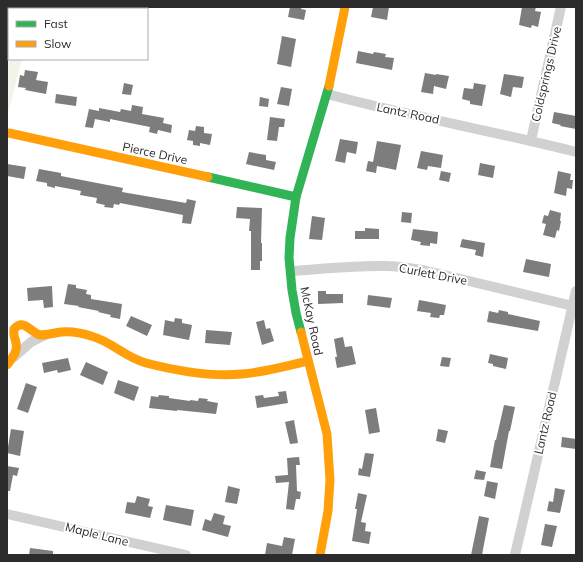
<svg xmlns="http://www.w3.org/2000/svg" width="583" height="562" viewBox="0 0 583 562" font-family="Mulish,sans-serif">
  <style>
    .green { fill: #f2f4ea }
    .building { fill: #7d7d7d }
    .lines { fill: none; stroke-linecap: round; stroke-linejoin: round }
    .street { stroke: #d1d1d1; stroke-width: 10 }
    .fast { stroke: #30b455; stroke-width: 9 }
    .slow { stroke: #ff9f0a; stroke-width: 9 }
    .labels { text-anchor: middle; dominant-baseline: central; stroke-width: 4; stroke-linejoin: round; paint-order: stroke }
    .street-label { font-size: 12px; fill: #2c2c2c; stroke: #fff }
  </style>
  <rect width="100%" height="100%" fill="#fff"/>
  <!-- green -->
  <path class="green" d="M7,16H9V59H22L7,117Z"/>
  <!-- building -->
  <g class="building">
    <path d="M290,7H302L301,9L306,10L304,20L288,17Z"/>
    <path d="M373,7H389L387,20L371,17Z"/>
    <path d="M522,7H536L535,11L541,12L538,27L532,25L531,28L519,25Z"/>
    <path d="M282,36L296,39L291,67L277,64Z"/>
    <path d="M358,51L373,54L374,52L386,54L385,57L394,58L392,70L356,63Z"/>
    <path d="M25,70L38,72L36,80L48,82L46,94L25,90L26,88L18,87L20,75L24,76Z"/>
    <path d="M425,73L436,75V74L449,76L446,89L434,86L433,94L421,92Z"/>
    <path d="M504,74L524,77L522,88L513,87L511,97L500,94Z"/>
    <path d="M124,83L133,85L131,95L122,94Z"/>
    <path d="M474,83L486,85L482,106L470,104V101L462,99L464,88L473,89Z"/>
    <path d="M281,87L292,89L289,106L277,104Z"/>
    <path d="M56,94L77,97L76,106L55,103Z"/>
    <path d="M260,97L269,99L268,107L259,106Z"/>
    <path d="M132,105L143,107L142,114L164,118L163,123L172,125L171,133L158,130L157,134L149,132L150,127L110,119V122L95,119L93,128L85,127L89,109L99,111V108L120,112L121,109L131,111Z"/>
    <path d="M554,112L576,116V129L560,126L561,125L552,123Z"/>
    <path d="M270,117L285,119L284,127H279L277,141L267,140Z"/>
    <path d="M196,126L204,127V133L212,134L210,145L200,143V146L193,145V141L187,140L189,130L195,131Z"/>
    <path d="M340,139L358,142L356,154L347,152L345,163L335,161Z"/>
    <path d="M377,141L401,145L396,170L377,166L376,173L366,171L368,161L373,162Z"/>
    <path d="M421,151L443,155L441,168L428,166L427,170L417,168Z"/>
    <path d="M249,152L266,155V160L276,162L274,170L246,164Z"/>
    <path d="M480,163L495,166L493,178L478,175Z"/>
    <path d="M7,164L26,167L24,179L7,176Z"/>
    <path d="M39,169L61,173V176L123,188L122,192L186,203L187,199L196,201L191,224L182,223L183,215L120,203L119,205L114,204L113,208L104,207L105,205L96,203L97,198L80,195L81,191L55,186V188L47,186V183L36,181Z"/>
    <path d="M441,171L451,173L449,182L439,180Z"/>
    <path d="M558,171L571,174L570,180H573L572,189L567,188L566,196L554,193Z"/>
    <path d="M237,207L262,208L261,243H262V261H260V270H251V231H249L250,219L236,218Z"/>
    <path d="M550,210L561,213L560,221H561L559,231L557,230L555,238L543,235L546,224L542,223L544,215L548,216Z"/>
    <path d="M402,212L412,213L411,223L401,222Z"/>
    <path d="M312,216L325,218L322,240L309,239Z"/>
    <path d="M365,228L379,229V239H355V231H365Z"/>
    <path d="M413,229L438,232L437,244L430,243V246L420,245L421,242L411,240Z"/>
    <path d="M462,239L485,243L483,257L475,255L476,250L460,247Z"/>
    <path d="M526,259L551,264L549,277L523,272Z"/>
    <path d="M68,284L76,285V288L87,290L86,294L91,295V299L122,304L120,319L110,317L111,315L98,312L99,311L78,307L79,306L64,304Z"/>
    <path d="M52,286L53,307L44,308L43,300L28,301L27,288Z"/>
    <path d="M318,291H326V294H343V303L318,304Z"/>
    <path d="M368,295L392,298L390,308L367,305Z"/>
    <path d="M419,300L446,305L444,315H440L439,318L430,317L431,313L417,311Z"/>
    <path d="M499,310L508,312V314L540,321L538,331L487,322L489,311L498,313Z"/>
    <path d="M131,316L152,325L147,336L126,326Z"/>
    <path d="M175,318L182,319V323L192,325L189,340L163,335L165,320L174,322Z"/>
    <path d="M264,320L266,329L270,328L274,341L262,345L256,322Z"/>
    <path d="M206,330L232,332L230,345L205,343Z"/>
    <path d="M343,337L345,347L352,346L356,364L337,368L335,357H337L334,339Z"/>
    <path d="M490,354L508,358L506,369L493,366V364L488,363Z"/>
    <path d="M442,357L451,358L449,367L440,366Z"/>
    <path d="M68,358L71,370L58,373L57,370L44,373L42,363Z"/>
    <path d="M86,362L108,372L103,385L80,375Z"/>
    <path d="M118,380L139,387L134,401L114,393Z"/>
    <path d="M26,383L37,387L28,413L17,409Z"/>
    <path d="M286,391L288,403L257,408L255,396L263,395L264,398L279,396L278,392Z"/>
    <path d="M159,395L169,396V398L190,401V400L198,401L199,398L208,399L207,401L218,403L216,414L177,410V411L149,408L151,396L158,397Z"/>
    <path d="M504,405L515,407L510,431H509L502,469L490,467L495,440H496Z"/>
    <path d="M376,408L380,432L369,434L365,410Z"/>
    <path d="M294,420L298,443L290,444L285,422Z"/>
    <path d="M11,429L24,431L20,456L7,453Z"/>
    <path d="M438,429L448,431L445,443L436,441Z"/>
    <path d="M562,437L576,439V449L561,447Z"/>
    <path d="M365,453L374,454L370,477L358,475L359,468L362,469Z"/>
    <path d="M299,457L300,465H296L297,491L301,492L300,499H296L294,510L286,509L289,482L276,483L275,476L288,475L287,458Z"/>
    <path d="M7,466L19,468L17,476L13,475L10,491H7Z"/>
    <path d="M476,470L486,472L484,480L474,479Z"/>
    <path d="M487,481L498,483L495,499L484,496Z"/>
    <path d="M228,486L240,489L237,504L225,502Z"/>
    <path d="M555,488L565,490L560,513L547,511L549,501L553,502Z"/>
    <path d="M358,493L367,495L361,522L366,523L365,531L371,532L369,544L352,541L357,509H355Z"/>
    <path d="M137,496L150,499L148,506L153,507L150,518L125,513L127,502L135,503Z"/>
    <path d="M166,505L194,510L191,526L163,520Z"/>
    <path d="M214,513L225,516L223,524L231,526L228,537L202,530L205,519L211,521Z"/>
    <path d="M479,516L489,518L482,555H471Z"/>
    <path d="M545,524L557,526L552,547L541,545Z"/>
    <path d="M284,537L295,539L292,555H265L267,543L282,546Z"/>
    <path d="M30,548L53,551V555H29Z"/>
  </g>
  <g class="lines">
    <!-- street -->
    <g class="street">
      <path d="M327,94C409,116 493,131 576,152"/>
      <path d="M531,140L561,7"/>
      <path d="M291,271C323,269 355,265 387,266C400,266 414,269 427,271L573,306"/>
      <path d="M14,357L31,342L45,335"/>
      <path d="M7,514L186,555"/>
      <path d="M515,555L576,291"/>
    </g>
    <!-- fast -->
    <g class="fast">
      <path d="M208,177L296,197"/>
      <path d="M301,332L296,313L292,290L289,258L290,238L296,197L329,86"/>
    </g>
    <!-- slow -->
    <g class="slow">
      <path d="M329,86L345,7"/>
      <path d="M9,133L208,177"/>
      <path d="M301,332L327,434L330,480L328,511L320,555"/>
      <path d="M7,365C12,358 18,352 16,343C15,338 13,335 14,329C24,318 30,332 40,335C47,335 54,333 61,332C71,331 82,333 91,336C111,341 126,358 146,363C177,371 210,377 242,374C265,372 286,366 308,361"/>
    </g>
  </g>
  <g class="labels">
    <!-- street labels -->
    <g class="street-label">
      <text transform="translate(546 74) rotate(-77)">Coldsprings Drive</text>
      <text transform="translate(408 113) rotate(12)">Lantz Road</text>
      <text transform="translate(155 153) rotate(12)">Pierce Drive</text>
      <text transform="translate(433 274) rotate(11)">Curlett Drive</text>
      <text transform="translate(312 321) rotate(78)">McKay Road</text>
      <text transform="translate(545 423) rotate(-77)">Lantz Road</text>
      <text transform="translate(97 534) rotate(14)">Maple Lane</text>
    </g>
  </g>
  <!-- border -->
  <rect width="583" height="562" fill="none" stroke="#2c2c2c" stroke-width="16"/>
  <!-- legend -->
  <rect x="8" y="8" width="140" height="52" fill="#ffffff" stroke="#ababab"/>
  <rect x="16" y="21" width="20" height="6" fill="#30b455" stroke="#ababab"/>
  <text x="44" y="28" font-size="12" fill="#2c2c2c">Fast</text>
  <rect x="16" y="41" width="20" height="6" fill="#ff9f0a" stroke="#ababab"/>
  <text x="44" y="48" font-size="12" fill="#2c2c2c">Slow</text>
</svg>
